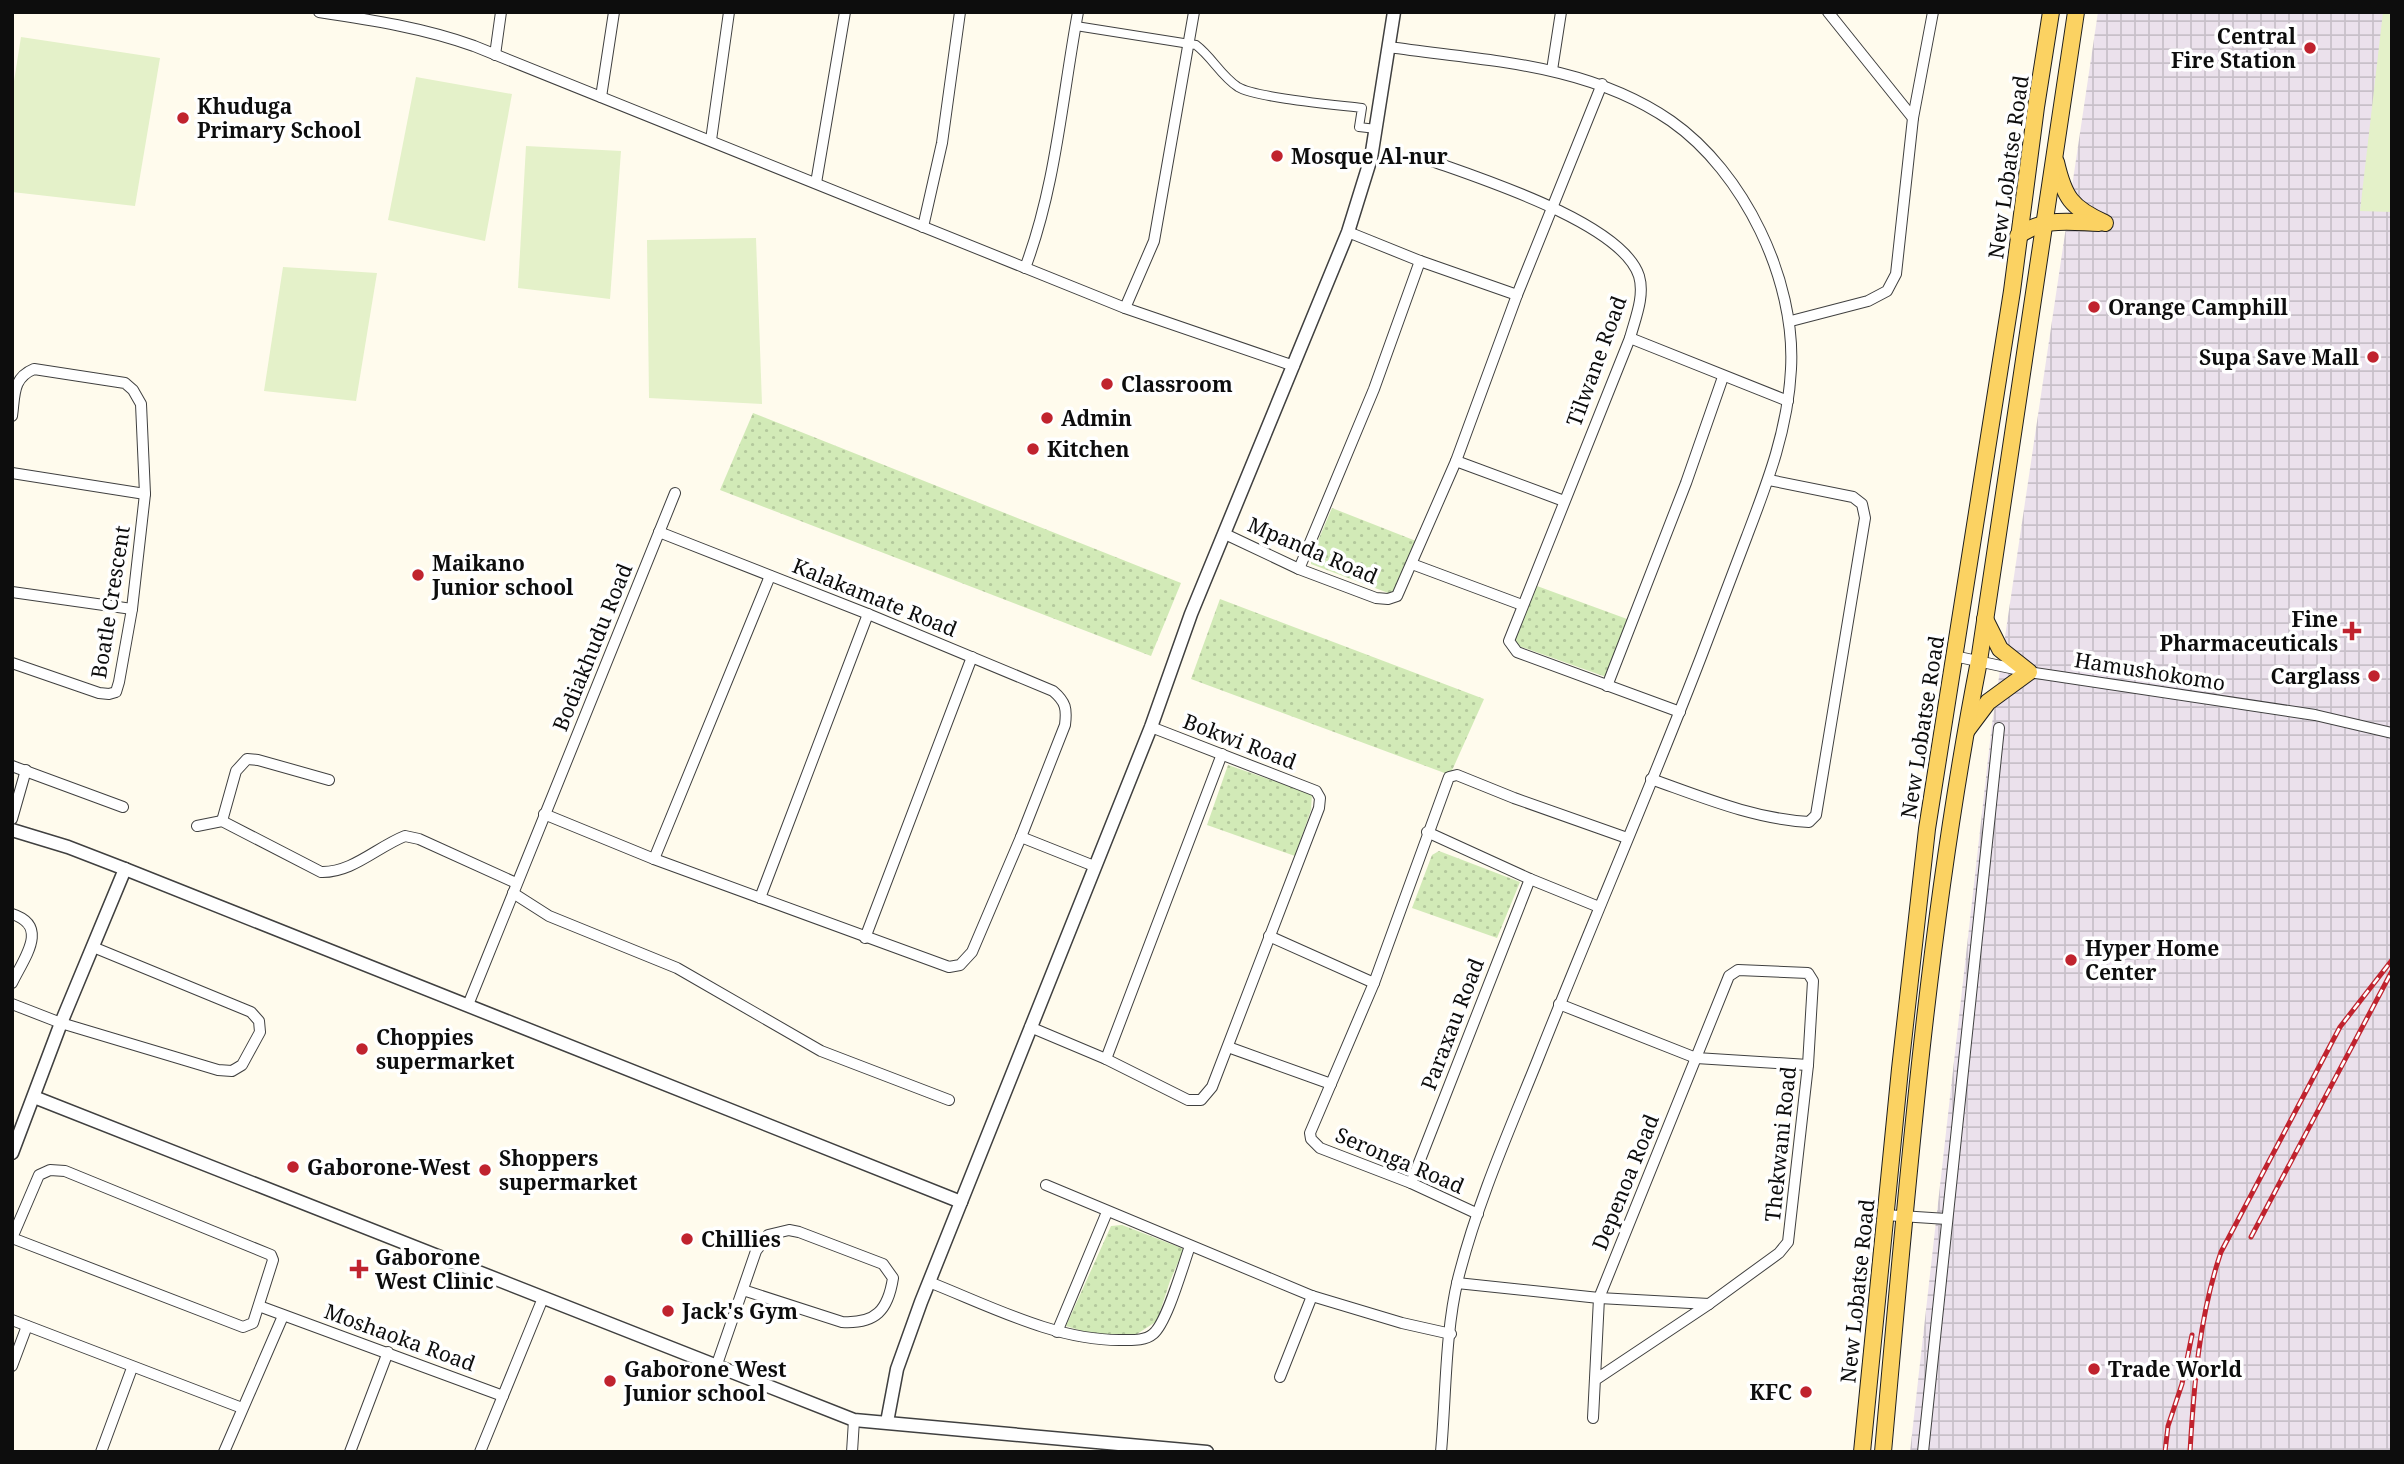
<svg xmlns="http://www.w3.org/2000/svg" width="2404" height="1464" viewBox="0 0 2404 1464" font-family="'Noto Serif',serif">
  <style>
    .industrial { fill: url(#industrial-grid) }
    .park { fill: url(#park-dots) }
    .pitch { fill: #e4f1c9 }
    .lines { fill: none; stroke-linecap: round; stroke-linejoin: round }
    .pedestrian-casing { stroke: #404040; stroke-width: 10 }
    .minor-casing { stroke: #404040; stroke-width: 12 }
    .tertiary-casing { stroke: #404040; stroke-width: 15 }
    .primary-casing { stroke: #1e1e1e; stroke-width: 18 }
    .pedestrian { stroke: #fff; stroke-width: 8 }
    .minor { stroke: #fff; stroke-width: 10 }
    .tertiary { stroke: #fff; stroke-width: 12 }
    .primary { stroke: #fbd262; stroke-width: 16 }
    .rail-casing { stroke: #c0232e; stroke-width: 5 }
    .rail { stroke: #fff; stroke-width: 2.5; stroke-dasharray: 8; stroke-linecap: butt }
    .poi-dot { fill: #c0232e; stroke: #fff; stroke-width: 2.5 }
    .labels { text-anchor: middle; dominant-baseline: central; stroke-width: 7; stroke-linejoin: round; paint-order: stroke }
    .poi-label { font-size: 21px; font-weight: bold; fill: #0d0d0d; stroke: #fff; text-anchor: start }
    .street-label { font-size: 21px; fill: #0d0d0d; stroke: #fff }
  </style>
  <defs>
    <pattern id="industrial-grid" width="8" height="8" patternUnits="userSpaceOnUse" patternTransform="scale(1.75)"><rect width="8" height="8" fill="#ebe1ec"/><path d="M0 4h8M4 0v8" fill="none" stroke="#c8c0c9"/></pattern>
    <pattern id="park-dots" width="8" height="8" patternUnits="userSpaceOnUse" patternTransform="scale(1.75)"><rect width="8" height="8" fill="#d2eab7"/><path d="M2 2h.1M6 6h.1" fill="none" stroke="#b3c89c" stroke-width="1.8" stroke-linecap="round"/></pattern>
  </defs>
  <rect width="100%" height="100%" fill="#fffbed"/>
  <!-- industrial -->
  <path class="industrial" d="M2098,12H2392V1452H1910L1992,724Z"/>
  <!-- park -->
  <g class="park">
    <path d="M753,413L1181,583L1151,656L720,490Z"/>
    <path d="M1332,508L1416,541L1398,592L1391,594L1311,564V557Z"/>
    <path d="M1537,586L1627,619L1609,678L1519,646L1514,639Z"/>
    <path d="M1220,599L1484,699L1450,775L1191,679Z"/>
    <path d="M1228,765L1312,794L1311,810L1295,856L1207,825Z"/>
    <path d="M1439,851L1520,882L1497,938L1412,908L1432,855Z"/>
    <path d="M1122,1225L1184,1249L1170,1281L1157,1321L1137,1334L1098,1336L1066,1326L1111,1226Z"/>
  </g>
  <!-- pitch -->
  <g class="pitch">
    <path d="M2383,12H2392V212L2360,211Z"/>
    <path d="M21,37L160,58L135,206L12,192V94Z"/>
    <path d="M416,77L512,94L485,241L388,220Z"/>
    <path d="M526,146L621,151L610,299L518,288Z"/>
    <path d="M756,238L762,404L649,398L647,240Z"/>
    <path d="M283,267L377,273L356,401L264,391Z"/>
  </g>
  <g class="lines">
    <!-- pedestrian casing -->
    <g class="pedestrian-casing">
      <path id="pedestrian" d="M1076,26L1196,45C1212,57 1221,76 1238,87C1256,98 1337,105 1362,108L1359,127L1376,129"/>
    </g>
    <!-- minor casing -->
    <g class="minor-casing">
      <g id="minor">
        <path d="M319,12C372,20 424,28 474,46L1125,308L1294,366"/>
        <path d="M1828,12L1913,118"/>
        <path d="M1389,47C1486,61 1587,63 1671,121C1744,172 1796,280 1791,369C1788,429 1768,481 1747,536C1732,576 1716,617 1701,657C1649,792 1591,925 1538,1059C1509,1131 1477,1203 1458,1279C1445,1333 1446,1396 1441,1452"/>
        <path d="M495,55L501,12"/>
        <path d="M1552,70L1561,12"/>
        <path d="M601,97L614,12"/>
        <path d="M711,140L729,12"/>
        <path d="M1429,160C1479,178 1622,223 1639,276C1645,296 1635,319 1630,338L1509,641L1517,652L1680,712"/>
        <path d="M816,183L845,12"/>
        <path d="M923,227L942,143L960,12"/>
        <path d="M1348,232L1420,261L1517,295"/>
        <path d="M1025,268C1056,186 1062,98 1078,12"/>
        <path d="M1125,308L1154,241L1194,12"/>
        <path d="M1791,321L1868,301L1887,291L1896,274L1913,118L1933,12"/>
        <path d="M1630,338L1788,401"/>
        <path d="M12,416C15,396 12,378 34,369L125,383L133,390L141,404L145,494L132,609L119,682L116,692L109,694L99,693L12,663"/>
        <path d="M1456,461L1564,501"/>
        <path d="M12,473L145,494"/>
        <path d="M1225,534L1299,569L1376,598L1388,599L1397,596L1456,461L1517,295L1602,84"/>
        <path d="M1412,564L1522,605"/>
        <path d="M1299,569L1374,389L1420,261"/>
        <path d="M12,592L132,609"/>
        <path d="M1954,656L2029,672L2315,715L2392,733"/>
        <path d="M1607,686L1686,483L1723,377"/>
        <path d="M12,766L123,807"/>
        <path d="M1651,779C1702,797 1754,819 1809,822L1816,815L1865,518L1862,504L1853,497L1769,480"/>
        <path d="M544,814L654,859L949,967L960,965L972,952L1021,837L1065,725C1067,709 1066,702 1053,691L868,614L659,532"/>
        <path d="M12,819L26,770"/>
        <path d="M222,821L236,771L247,759L258,760L329,780"/>
        <path d="M197,826L222,821L321,872C352,873 377,847 405,836L419,839L516,883"/>
        <path d="M1427,832L1530,879L1599,907"/>
        <path d="M1021,837L1094,866"/>
        <path d="M654,859L770,576"/>
        <path d="M513,893L549,916L677,968L821,1051L949,1100"/>
        <path d="M760,898L868,614"/>
        <path d="M12,914C50,926 24,958 12,983"/>
        <path d="M1269,936L1374,983"/>
        <path d="M865,938L972,657"/>
        <path d="M12,1004L61,1023L218,1070L232,1071L242,1065L260,1032L259,1021L251,1012L93,947"/>
        <path d="M1559,1004L1696,1058L1808,1065"/>
        <path d="M468,1005L675,493"/>
        <path d="M1030,1027L1106,1059L1188,1100H1201L1212,1087L1319,808L1320,798L1316,791L1151,727"/>
        <path d="M1228,1047L1331,1084"/>
        <path d="M1106,1059L1222,754"/>
        <path d="M50,1170L65,1171L271,1255L273,1260L253,1323L243,1327L12,1238L39,1175Z"/>
        <path d="M1411,1183L1530,879"/>
        <path d="M1046,1185L1312,1296L1402,1323L1451,1334"/>
        <path d="M1478,1214L1411,1183L1320,1148L1311,1139L1310,1133L1374,983L1449,777L1457,775L1514,798L1627,838"/>
        <path d="M1885,1215L1947,1219"/>
        <path d="M929,1282C990,1306 1056,1341 1122,1340C1132,1340 1145,1341 1153,1334C1167,1323 1183,1265 1190,1246"/>
        <path d="M1457,1283L1599,1298L1709,1304"/>
        <path d="M259,1306L503,1396"/>
        <path d="M12,1320L242,1408"/>
        <path d="M1057,1332L1107,1212"/>
        <path d="M12,1366L27,1326"/>
        <path d="M716,1367L756,1251L768,1235L789,1230L799,1232L883,1264L893,1278C888,1310 876,1324 842,1322L743,1290"/>
        <path d="M1280,1377L1312,1296"/>
        <path d="M1593,1418L1599,1298L1729,976L1738,970L1808,973L1813,981L1808,1065L1788,1242L1779,1253L1709,1304L1595,1380"/>
        <path d="M101,1452L132,1368"/>
        <path d="M224,1452L283,1316"/>
        <path d="M350,1452L388,1352"/>
        <path d="M480,1452L543,1298"/>
        <path d="M852,1452L854,1420"/>
        <path d="M1923,1452L1999,728"/>
      </g>
    </g>
    <!-- tertiary casing -->
    <g class="tertiary-casing">
      <g id="tertiary">
        <path d="M12,830L68,847L125,869L961,1202"/>
        <path d="M34,1097L854,1420L1207,1452"/>
        <path d="M12,1153L61,1023L125,869"/>
        <path d="M887,1422L897,1369L921,1302L1151,727L1191,614L1348,232L1371,158L1394,12"/>
      </g>
    </g>
    <!-- primary casing -->
    <g class="primary-casing">
      <g id="primary">
        <path d="M2056,162C2064,197 2071,208 2105,223"/>
        <path d="M2018,236C2044,217 2068,222 2099,223"/>
        <path d="M1967,730L1988,702L2029,672L2000,649L1985,619"/>
        <path d="M1862,1452L1900,1069L1927,829L2012,291L2036,107L2051,12"/>
        <path d="M1883,1452C1907,1187 1928,922 1979,661L2076,12"/>
      </g>
    </g>
    <!-- pedestrian -->
    <use href="#pedestrian" class="pedestrian"/>
    <!-- minor -->
    <use href="#minor" class="minor"/>
    <!-- tertiary -->
    <use href="#tertiary" class="tertiary"/>
    <!-- primary -->
    <use href="#primary" class="primary"/>
    <!-- rail casing -->
    <g class="rail-casing">
      <g id="rail">
        <path d="M2251,1237L2392,971"/>
        <path d="M2165,1452L2168,1426L2182,1384L2192,1335"/>
        <path d="M2190,1452C2194,1384 2199,1317 2221,1252L2340,1027L2392,960"/>
      </g>
    </g>
    <!-- rail -->
    <use href="#rail" class="rail"/>
  </g>
  <!-- markers -->
  <g class="poi-dot">
    <circle cx="2310" cy="48" r="7"/>
    <circle cx="183" cy="118" r="7"/>
    <circle cx="1277" cy="156" r="7"/>
    <circle cx="2094" cy="307" r="7"/>
    <circle cx="2373" cy="357" r="7"/>
    <circle cx="1107" cy="384" r="7"/>
    <circle cx="1047" cy="418" r="7"/>
    <circle cx="1033" cy="449" r="7"/>
    <circle cx="418" cy="575" r="7"/>
    <path d="M2348.5 620.5h7v7h7v7h-7v7h-7v-7h-7v-7h7z"/>
    <circle cx="2374" cy="676" r="7"/>
    <circle cx="2071" cy="960" r="7"/>
    <circle cx="362" cy="1049" r="7"/>
    <circle cx="293" cy="1167" r="7"/>
    <circle cx="485" cy="1170" r="7"/>
    <circle cx="687" cy="1239" r="7"/>
    <path d="M355.5 1258.5h7v7h7v7h-7v7h-7v-7h-7v-7h7z"/>
    <circle cx="668" cy="1311" r="7"/>
    <circle cx="2094" cy="1369" r="7"/>
    <circle cx="610" cy="1381" r="7"/>
    <circle cx="1806" cy="1392" r="7"/>
  </g>
  <g class="labels">
    <!-- poi labels -->
    <g class="poi-label">
      <text x="2296" y="36" text-anchor="end">Central<tspan x="2296" dy="24">Fire Station</tspan></text>
      <text x="197" y="106">Khuduga<tspan x="197" dy="24">Primary School</tspan></text>
      <text x="1291" y="156">Mosque Al-nur</text>
      <text x="2108" y="307">Orange Camphill</text>
      <text x="2359" y="357" text-anchor="end">Supa Save Mall</text>
      <text x="1121" y="384">Classroom</text>
      <text x="1061" y="418">Admin</text>
      <text x="1047" y="449">Kitchen</text>
      <text x="432" y="563">Maikano<tspan x="432" dy="24">Junior school</tspan></text>
      <text x="2338" y="619" text-anchor="end">Fine<tspan x="2338" dy="24">Pharmaceuticals</tspan></text>
      <text x="2360" y="676" text-anchor="end">Carglass</text>
      <text x="2085" y="948">Hyper Home<tspan x="2085" dy="24">Center</tspan></text>
      <text x="376" y="1037">Choppies<tspan x="376" dy="24">supermarket</tspan></text>
      <text x="499" y="1158">Shoppers<tspan x="499" dy="24">supermarket</tspan></text>
      <text x="307" y="1167">Gaborone-West</text>
      <text x="701" y="1239">Chillies</text>
      <text x="375" y="1257">Gaborone<tspan x="375" dy="24">West Clinic</tspan></text>
      <text x="682" y="1311">Jack's Gym</text>
      <text x="624" y="1369">Gaborone West<tspan x="624" dy="24">Junior school</tspan></text>
      <text x="2108" y="1369">Trade World</text>
      <text x="1792" y="1392" text-anchor="end">KFC</text>
    </g>
    <!-- street labels -->
    <g class="street-label">
      <text transform="translate(2008 167) rotate(-82)">New Lobatse Road</text>
      <text transform="translate(1596 361) rotate(-70)">Tilwane Road</text>
      <text transform="translate(1313 550) rotate(23)">Mpanda Road</text>
      <text transform="translate(875 597) rotate(22)">Kalakamate Road</text>
      <text transform="translate(110 602) rotate(-81)">Boatle Crescent</text>
      <text transform="translate(592 647) rotate(-68)">Bodiakhudu Road</text>
      <text transform="translate(2150 671) rotate(9)">Hamushokomo</text>
      <text transform="translate(1922 727) rotate(-81)">New Lobatse Road</text>
      <text transform="translate(1240 741) rotate(21)">Bokwi Road</text>
      <text transform="translate(1452 1024) rotate(-69)">Paraxau Road</text>
      <text transform="translate(1780 1144) rotate(-84)">Thekwani Road</text>
      <text transform="translate(1400 1160) rotate(23)">Seronga Road</text>
      <text transform="translate(1625 1182) rotate(-68)">Depenoa Road</text>
      <text transform="translate(1857 1291) rotate(-84)">New Lobatse Road</text>
      <text transform="translate(400 1337) rotate(20)">Moshaoka Road</text>
    </g>
  </g>
  <!-- border -->
  <rect width="2404" height="1464" fill="none" stroke="#0d0d0d" stroke-width="28"/>
</svg>
